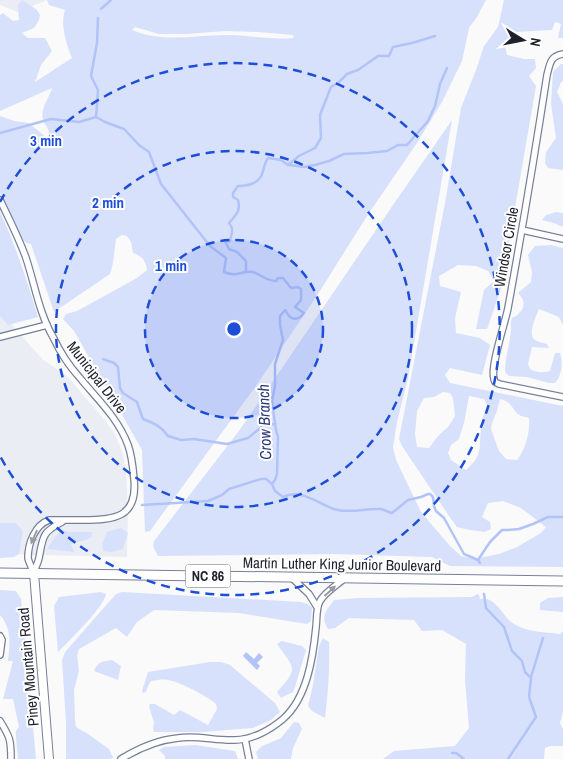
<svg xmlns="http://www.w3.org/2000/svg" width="563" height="759" viewBox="0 0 563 759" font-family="'Archivo Narrow',sans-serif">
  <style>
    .built { fill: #eaedf4 }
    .green { fill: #d8e1fc; fill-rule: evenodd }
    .water { fill: #b2c3f8 }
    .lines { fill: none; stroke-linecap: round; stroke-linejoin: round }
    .stream { stroke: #b2c3f8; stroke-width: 2.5 }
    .street-casing { stroke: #77809a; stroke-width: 8 }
    .secondary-casing { stroke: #77809a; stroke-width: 10 }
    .primary-casing { stroke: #77809a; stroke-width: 11 }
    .street { stroke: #fff; stroke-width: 5.5 }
    .secondary { stroke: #fff; stroke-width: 8 }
    .primary { stroke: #fff; stroke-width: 9 }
    .oneway { fill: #9a9ca0 }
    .ring { fill: none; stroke: #1d4ed8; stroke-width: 2.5; stroke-dasharray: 9 6 }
    .labels { text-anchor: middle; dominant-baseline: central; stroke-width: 4; stroke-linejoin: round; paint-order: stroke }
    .shield { fill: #fff; stroke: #62646c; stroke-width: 1 }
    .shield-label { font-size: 14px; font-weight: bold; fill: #1f222d }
    .street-label { font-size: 15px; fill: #1f222d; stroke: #fff }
    .water-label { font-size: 16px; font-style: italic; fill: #2c3b79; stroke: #fff }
    .centre { fill: #1d4ed8; stroke: #fff; stroke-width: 2.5 }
    .ring-label { font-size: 15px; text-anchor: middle; font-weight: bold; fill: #1d4ed8; stroke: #fff; stroke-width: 4; stroke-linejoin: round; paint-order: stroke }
  </style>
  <rect width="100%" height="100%" fill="#fafafa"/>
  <!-- built -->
  <g class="built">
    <path d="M0,0H47L18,12L0,5Z"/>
    <path d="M0,311L43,360L66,375L103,418L115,434L123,454L126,472L128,510L127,557L0,554Z"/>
  </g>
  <!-- green -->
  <g class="green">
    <path d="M22,0L36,9L40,15L39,20L34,28L22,33L28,38H45L52,51L41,65L35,82L72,58C66,43 60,25 65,10L49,5L47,0H486L477,17L469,28L462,61L442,102L417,143L367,216L318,294L256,386L150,531L145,532L142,450L74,331L63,319L66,314L77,311L137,278L147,270C146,261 142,256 133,253L131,242L127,236L122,235L116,239L113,263L110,274L54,312L31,244L27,243L24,241L13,218L0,193V116L14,121L29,123L48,139L49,132C48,128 44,124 43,120C40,108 49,99 52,88L0,111V15L3,13L13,21L19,20L18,5ZM135,27L159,34H186L225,31L258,32L293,35L294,38C274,40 252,36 232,35C196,34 166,44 132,30Z"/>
    <path d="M504,0H563V38H558L561,24L555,22L552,30L515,32L510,36L505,46L507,55L524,59H535L536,68L529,76L536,86L501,289L487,329H476L484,290L494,281L488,271L476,266L458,265L439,276L440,286L461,292L455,318L456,333L480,338L490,345L482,375L450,368L445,375L450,383L563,406V567L450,566L432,557L334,554L158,556L153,546L154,541L239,431L393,205L452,120L408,378L397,422L393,447L396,460L421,512L450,546L461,556L474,559L499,554L517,547L541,533L546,527L521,508L503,501L488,503L482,517L490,522L491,529L485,532L470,530L457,527L449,516L402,446L399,439L445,203L461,108L476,70L484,46L498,27ZM443,392L450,393L453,398L455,416L448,427L438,436L429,448L417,447L415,434L417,411L424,398L434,397ZM469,396L484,399L487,405C485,412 481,420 481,428C479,448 483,455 466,470L451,460L448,453L451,445L459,439L464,423ZM500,399C514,402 510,410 521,416C521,416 529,418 529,418C530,432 526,449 517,460L506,459L499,451L491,429L492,423L497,411Z"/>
    <path d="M561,64H563V81L561,82L557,92L563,104V170L548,168L545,163L546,152L556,138L551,104L553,72Z"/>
    <path d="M0,212C16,246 27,281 38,317L8,325L0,316Z"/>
    <path d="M556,212L563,213V227L554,223L542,220L546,215Z"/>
    <path d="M551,245L563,248V325L559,317L539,309C536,316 527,335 535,340C538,342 543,343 547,344L549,348L532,347L528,364L530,369C537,373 543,373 550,371L555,353H560C563,361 562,376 555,383H549L527,377L509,376L505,372C505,357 510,344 511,330C511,325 510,323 512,318C518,316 526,308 523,300C522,298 520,295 518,293L531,282L532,272L528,255L535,246Z"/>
    <path d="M0,523H16L23,531L19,554L14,557L0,558Z"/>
    <path d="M121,528L128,533L123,549L111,552L103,551L102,545L107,532Z"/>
    <path d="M62,530L69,532H92V537C87,541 78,541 71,544L74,552L47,549L55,537Z"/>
    <path d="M0,590L16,591L21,599L36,759H18C18,755 15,732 16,731C17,729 18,728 19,727L13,699H3L13,661H8C10,645 12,628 0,615Z"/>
    <path d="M101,592L106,594C104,607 69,641 58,652L54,606L59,597Z"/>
    <path d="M122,592L301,602L307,604L312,607L311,621L307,624L239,613L154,610L137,622L127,637L116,628L79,649L77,655L79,671L74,690L75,720L76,727L88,734L109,749L113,758L108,759H66V723L62,660L65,652L116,594Z"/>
    <path d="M477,594L479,595L480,599C494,596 501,612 510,621C523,632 544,632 560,634L563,631V711L560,723L563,730V746H550L545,748L544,759H383L394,751L455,746L469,728L465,680L466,644L442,630L422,631L414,620L349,618L335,628L328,629C320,616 326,611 334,600L358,598L472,597Z"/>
    <path d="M563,597V612L540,610V603L548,598Z"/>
    <path d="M323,638L329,642C330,667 328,693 325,718L312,711L308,706L313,685L319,646Z"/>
    <path d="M282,641L302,646L306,650L295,687L293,692L281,698L277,692C299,668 295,669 277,644Z"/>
    <path d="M112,660L121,666L118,680L94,671C97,662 103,661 112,660Z"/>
    <path d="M210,662H221L230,665L275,703L280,712L271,720L253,728L203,732H154L153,727L154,723L149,706L150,704H155L174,715L180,710L208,725L217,709L216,704C207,696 180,682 168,680C163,679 157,680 151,681L148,686L146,692L143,693L142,691L148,672Z"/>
    <path d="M294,722L299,723L302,729L293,748L291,759H258L256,752L262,746L281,738Z"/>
    <path d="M195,745L235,751L238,759H165V756L159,750L164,747Z"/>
  </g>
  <!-- water -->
  <path class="water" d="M246,652L254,659L259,653L263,657L257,663L260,666L257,670L243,656Z"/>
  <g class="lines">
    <!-- stream -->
    <g class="stream">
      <path d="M101,9L111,0"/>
      <path d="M98,18L97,43L91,76L98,90L96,117L105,122L124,129L139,145L149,152L161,184L210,246L226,258L224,272C237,278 242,270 253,272C262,275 266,281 276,281L278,278H283L291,288L298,287L301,289V300L295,307L304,313C297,322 290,320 286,311L285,310L280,316V325L283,340L275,364V386L272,401L276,430L278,437L277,474L275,480L272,484L275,491L283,497C300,488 319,504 334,509C349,514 366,508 381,509C385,510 388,512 392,513L408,500L421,497L428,494H430L433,497L434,506L436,511L444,518L464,554L478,560L480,563"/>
      <path d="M0,133L51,119L79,122L96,117"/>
      <path d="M289,165L304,167L315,165L329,161L344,154L367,153L387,151L398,145H407L428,121L435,106L440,84L447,68"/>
      <path d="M246,272V261L237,252L229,249L225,241H230C231,234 235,230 229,223C236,215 241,211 238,200L233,197V193L238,186C243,186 246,186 251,184C266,179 261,168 268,158L281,160L288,165L299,156L315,148L321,138L320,115L331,87L339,82L347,74L358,70L378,56H389L393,47L412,43L435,36"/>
      <path d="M103,359L114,363L118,367L120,388L123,393L137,402L143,419C154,423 162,427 168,436L181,440L194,439L227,444L248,438L264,425L275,424"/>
      <path d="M142,505L208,501L222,495L229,489L261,479H266L272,484"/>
      <path d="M478,560L490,542L502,530H508L519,529L533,524L548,517H563"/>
      <path d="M484,594L486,608L504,627L512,651L522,661L525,672L531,678L529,697L536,717L508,759"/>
      <path d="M531,677L543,638"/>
      <path d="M452,753H456L464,759"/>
    </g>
    <!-- street casing -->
    <g class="street-casing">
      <g id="street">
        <path d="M563,54C550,56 550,64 547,75C535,153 522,231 508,308C505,324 490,366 494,379C495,383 495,382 499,384L563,397"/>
        <path d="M0,200C9,219 19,238 26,258C35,285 39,313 53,337C60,352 69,366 80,378C98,400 118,418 128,445C132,456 133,468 134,479C138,518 114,520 83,520C72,520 61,520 49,520C35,525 28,543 28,558C29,563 32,568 34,573"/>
        <path d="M522,230L563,239"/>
        <path d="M0,337L47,325"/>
        <path d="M34,573C35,568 38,563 39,558C43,537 42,532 62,522"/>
        <path d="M291,577L309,594L317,607"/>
        <path d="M0,636L2,640L0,655"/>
        <path d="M0,721C10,737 11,740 11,759"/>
        <path d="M245,739L249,759"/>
        <path d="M121,759C139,748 157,740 178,738C197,735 216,741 235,740C252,740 270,730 283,719C307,698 313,658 316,627C317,619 316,608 320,601C325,592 337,585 345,578"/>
      </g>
    </g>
    <!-- secondary casing -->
    <g class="secondary-casing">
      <path id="secondary" d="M34,573L49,759"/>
    </g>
    <!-- primary casing -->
    <g class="primary-casing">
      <path id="primary" d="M0,573L563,581"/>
    </g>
    <!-- street -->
    <use href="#street" class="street"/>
    <!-- secondary -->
    <use href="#secondary" class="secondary"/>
    <!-- primary -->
    <use href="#primary" class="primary"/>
  </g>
  <!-- one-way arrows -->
  <defs><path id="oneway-solid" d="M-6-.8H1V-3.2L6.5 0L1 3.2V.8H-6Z" transform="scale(1.25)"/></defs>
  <g class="oneway">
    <use href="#oneway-solid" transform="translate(34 537) rotate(114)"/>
    <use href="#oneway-solid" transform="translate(330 591) rotate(-42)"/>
  </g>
  <!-- distance rings -->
  <circle cx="234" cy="329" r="89" fill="#1d4ed8" fill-opacity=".12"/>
  <g class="ring">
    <circle cx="234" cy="329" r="89"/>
    <circle cx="234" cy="329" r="178"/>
    <path d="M0 202A266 266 0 1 1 0 456"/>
  </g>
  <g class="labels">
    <!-- shield labels -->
    <rect class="shield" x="185.5" y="564.5" width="45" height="23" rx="4"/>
    <g class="shield-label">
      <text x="208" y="576">NC 86</text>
    </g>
    <!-- street labels -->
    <g class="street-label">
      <text transform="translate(506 247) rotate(-80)">Windsor Circle</text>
      <text transform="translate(97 377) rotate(52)">Municipal Drive</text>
      <text transform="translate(342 564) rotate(1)">Martin Luther King Junior Boulevard</text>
      <text transform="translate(28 667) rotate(-95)">Piney Mountain Road</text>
    </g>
    <!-- water labels -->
    <g class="water-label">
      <text transform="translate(264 422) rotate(-92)">Crow Branch</text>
    </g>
  </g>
  <circle cx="234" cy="329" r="8" class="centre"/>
  <g class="ring-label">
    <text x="46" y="146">3 min</text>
    <text x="108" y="208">2 min</text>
    <text x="171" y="271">1 min</text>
  </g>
  <!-- north arrow -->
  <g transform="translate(523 40) rotate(100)" stroke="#ffffff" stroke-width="4" paint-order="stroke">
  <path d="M0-4L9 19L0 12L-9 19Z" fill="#1f222d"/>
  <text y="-8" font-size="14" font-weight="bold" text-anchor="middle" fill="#1f222d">N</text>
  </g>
</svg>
